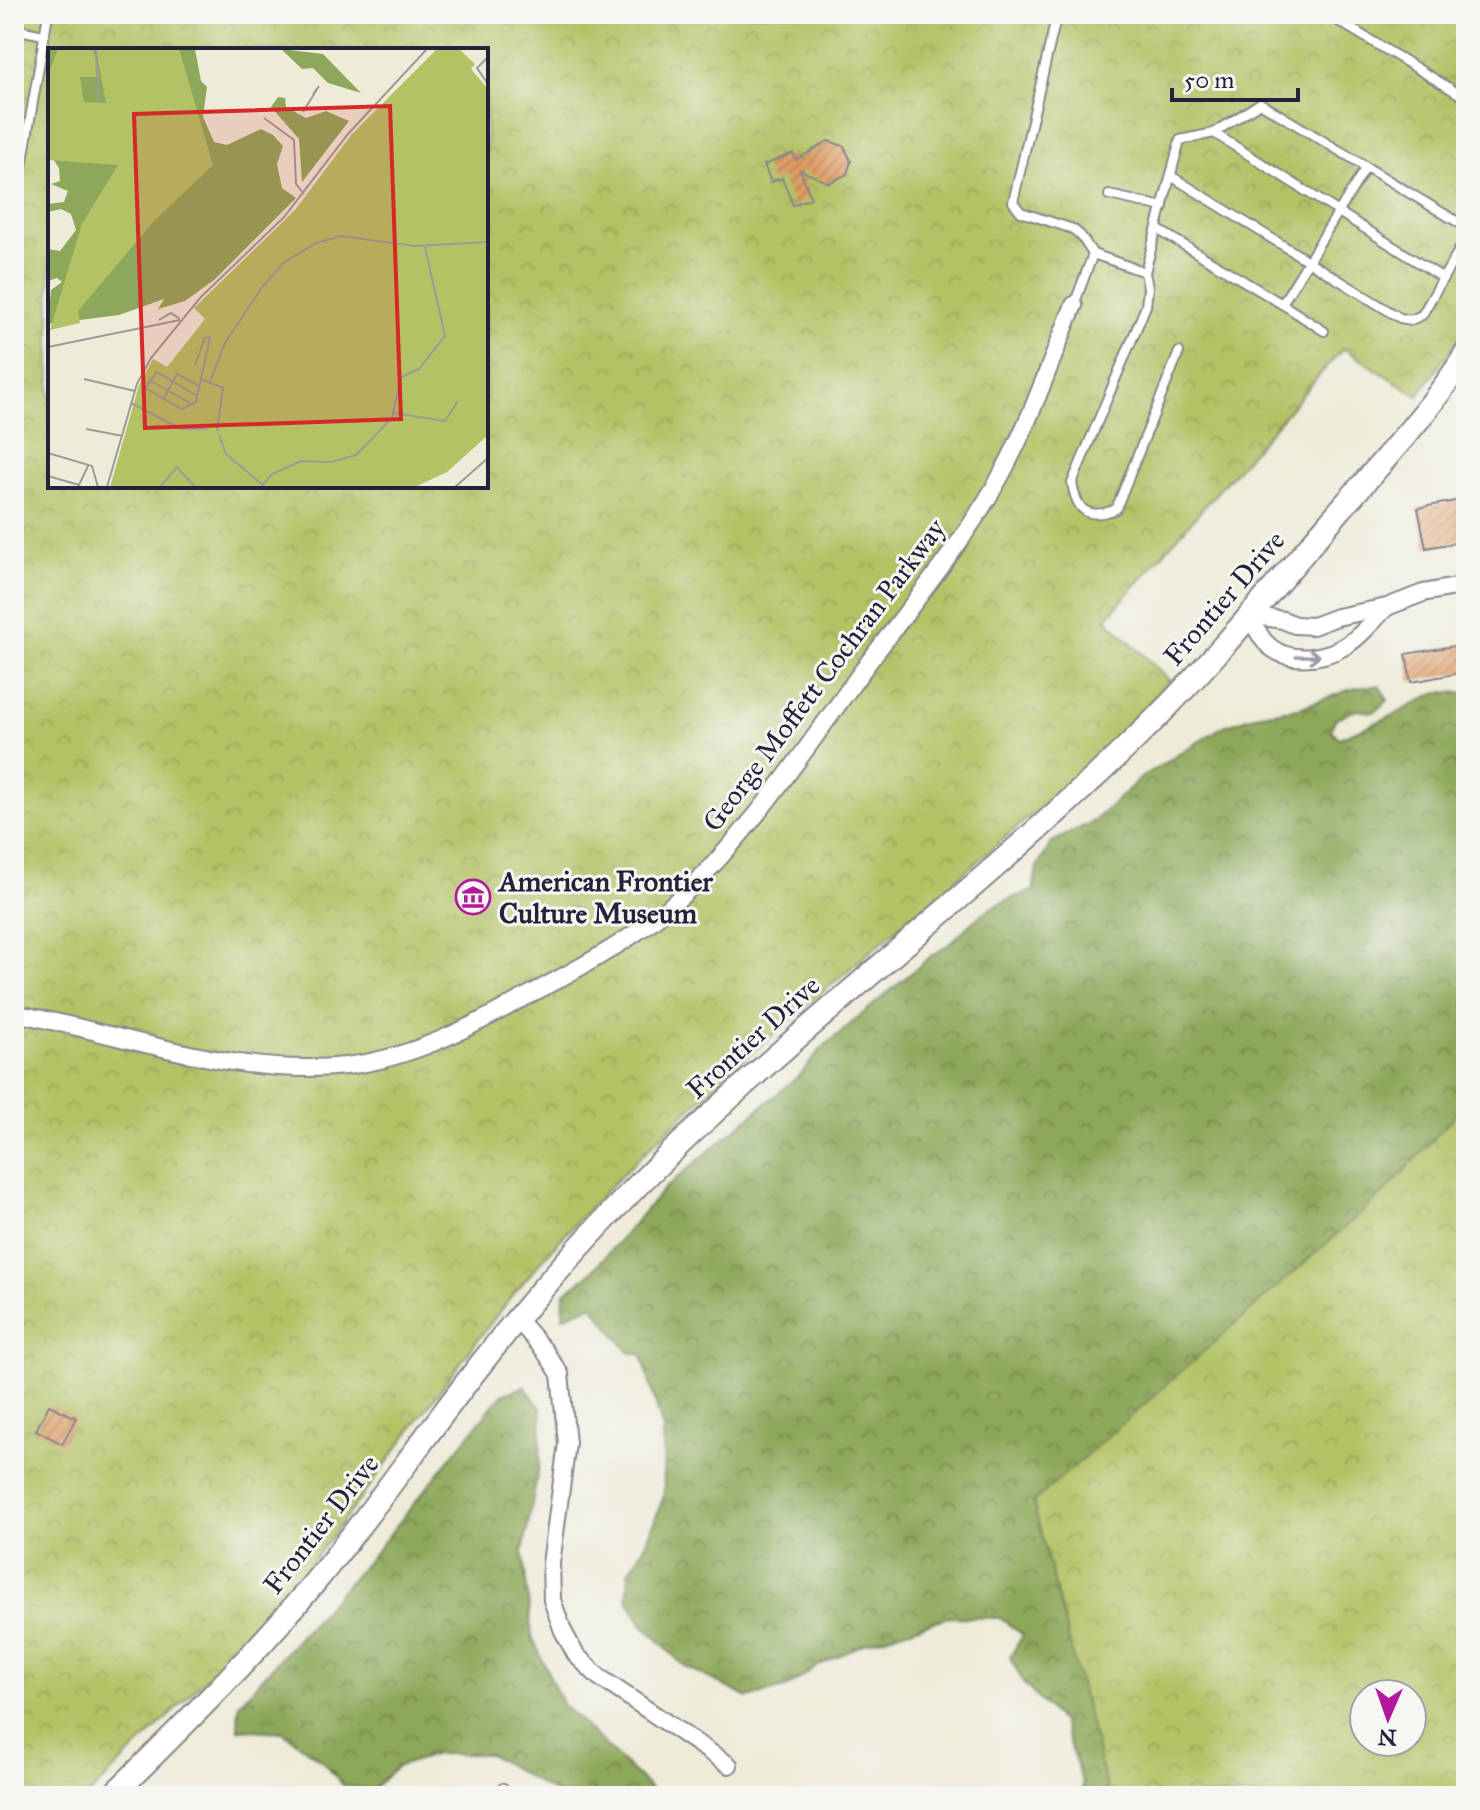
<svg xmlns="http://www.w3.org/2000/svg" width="1480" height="1810" viewBox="0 0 1480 1810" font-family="'IM FELL Great Primer',serif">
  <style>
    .forest { fill: url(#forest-crowns); stroke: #58654a; stroke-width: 2; fill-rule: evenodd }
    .park { fill: url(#park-crowns); stroke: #6a7250; stroke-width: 2; fill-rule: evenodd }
    .building { fill: url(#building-hatch) }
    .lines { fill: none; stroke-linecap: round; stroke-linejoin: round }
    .service-casing { stroke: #88868a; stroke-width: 12 }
    .minor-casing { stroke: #88868a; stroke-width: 20 }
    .tertiary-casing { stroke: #88868a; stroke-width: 26 }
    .service { stroke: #fff; stroke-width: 8 }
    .minor { stroke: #fff; stroke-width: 16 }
    .tertiary { stroke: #fff; stroke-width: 22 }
    .oneway { stroke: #9c9ca7 }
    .labels { text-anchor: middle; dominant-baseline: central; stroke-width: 6; stroke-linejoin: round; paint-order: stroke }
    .street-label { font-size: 28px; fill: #22223b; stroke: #f6f6f2 }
    .poi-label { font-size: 28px; font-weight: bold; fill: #22223b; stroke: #f6f6f2; text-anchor: start }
    .inset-road { fill: none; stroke: #9c9b99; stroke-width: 2 }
    .view { fill: #d62828; fill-opacity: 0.15; stroke: #d62828; stroke-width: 4 }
    .inset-edge { fill: none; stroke: #22223b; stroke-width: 4 }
  </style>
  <defs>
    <pattern id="forest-crowns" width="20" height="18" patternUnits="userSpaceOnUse" patternTransform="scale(2)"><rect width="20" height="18" fill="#8da85a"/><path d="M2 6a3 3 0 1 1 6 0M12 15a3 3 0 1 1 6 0" fill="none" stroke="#73884c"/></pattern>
    <pattern id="park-crowns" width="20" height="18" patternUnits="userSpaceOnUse" patternTransform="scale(2)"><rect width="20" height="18" fill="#b2c265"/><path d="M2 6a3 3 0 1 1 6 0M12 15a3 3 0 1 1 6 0" fill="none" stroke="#99a659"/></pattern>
    <pattern id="building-hatch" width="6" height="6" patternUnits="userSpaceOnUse" patternTransform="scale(2)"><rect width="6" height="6" fill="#e09d65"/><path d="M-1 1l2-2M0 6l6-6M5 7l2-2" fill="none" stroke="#b58054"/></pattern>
  </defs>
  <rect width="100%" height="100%" fill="#f6f6f2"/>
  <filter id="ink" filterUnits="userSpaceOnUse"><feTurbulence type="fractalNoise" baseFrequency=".0125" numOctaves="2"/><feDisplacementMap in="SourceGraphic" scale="16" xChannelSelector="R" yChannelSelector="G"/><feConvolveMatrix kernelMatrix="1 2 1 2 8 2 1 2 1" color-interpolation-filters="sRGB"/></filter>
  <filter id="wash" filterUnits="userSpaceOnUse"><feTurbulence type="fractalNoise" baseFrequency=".006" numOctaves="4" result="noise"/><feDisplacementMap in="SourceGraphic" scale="32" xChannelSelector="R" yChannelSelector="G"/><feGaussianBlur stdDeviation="1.8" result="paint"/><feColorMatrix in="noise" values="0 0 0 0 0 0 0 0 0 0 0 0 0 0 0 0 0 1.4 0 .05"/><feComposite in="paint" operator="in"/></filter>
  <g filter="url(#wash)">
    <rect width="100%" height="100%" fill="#eeebd8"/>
    <!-- forest -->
    <g class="forest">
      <path d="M1379,685L1388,700L1374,712L1356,710L1335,719L1331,730L1339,738L1392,716L1437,692L1466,693V1796H1081L1083,1784L1062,1723L1024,1684L1010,1657L1023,1635L1000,1618L948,1617L863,1644L818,1666L788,1687L748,1698L683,1665L643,1625L627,1598L629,1572L646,1544L664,1495L663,1430L642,1355L629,1352L592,1305L563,1317L564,1293L590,1274L664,1189L801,1074L821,1049L931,956C956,943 963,927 985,912C999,902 1017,896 1033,891L1037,867L1052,842L1094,821L1142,777L1224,726L1260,714L1299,708L1351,689ZM1364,1694H1412V1742H1364Z"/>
      <path d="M525,1386L542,1410L540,1461L523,1552L532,1636L562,1704L658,1796H560L489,1754H436L396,1767L373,1790L344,1786L323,1762L283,1732L238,1729L239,1704L373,1555L501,1395Z"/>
    </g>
    <!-- park -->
    <g class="park">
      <path d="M14,14H1466V328L1418,396L1343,348L1106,619L1170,681C1136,716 1102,753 1065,786C898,933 720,1066 569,1230C473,1334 398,1454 310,1564C242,1647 163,1721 88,1796H14ZM50,50H486V486H50Z"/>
      <path d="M1466,1103V1796H1109L1033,1502L1387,1190ZM1364,1694H1412V1742H1364Z"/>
    </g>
    <g id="blocks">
      <!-- building -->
      <g class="building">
        <path d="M828,141L844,146L851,161L847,174L829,183L800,170L811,198L793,205L782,178L771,182L764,165L793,153L796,160Z"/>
        <path d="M1466,499V541L1426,548L1418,508Z"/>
        <path d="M1466,644V672L1411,682L1406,654Z"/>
        <path d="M49,1405L76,1418L62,1444L36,1430Z"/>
      </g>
    </g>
  </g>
  <g filter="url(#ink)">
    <use href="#blocks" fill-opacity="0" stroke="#88868a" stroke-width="2"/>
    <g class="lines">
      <!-- service casing -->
      <g class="service-casing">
        <g id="service">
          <path d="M1057,14L1013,202L1021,212L1073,229L1081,236L1093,254L1145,272L1180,140L1214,133L1260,103L1466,227"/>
          <path d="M1327,14L1466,98"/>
          <path d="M14,29L44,35"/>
          <path d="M1214,133L1443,278"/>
          <path d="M1171,176L1400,318L1411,320L1422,315L1466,238"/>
          <path d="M1109,195L1163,207"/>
          <path d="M14,213L48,14"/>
          <path d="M1157,229L1282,304L1366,167"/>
          <path d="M1145,272L1148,288L1146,306L1072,483C1077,512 1088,520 1116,509L1179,352"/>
          <path d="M1282,304L1324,331"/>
          <path d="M1074,305L1093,254"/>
          <path d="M498,1796L503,1788"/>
        </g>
      </g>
      <!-- minor casing -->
      <g class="minor-casing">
        <g id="minor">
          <path d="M1249,615L1283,620L1295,625L1313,626L1337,617L1387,607L1423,593L1466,585"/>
          <path d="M1249,615C1254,624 1259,635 1265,642C1287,666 1328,659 1351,642C1364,633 1375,618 1387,607"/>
          <path d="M14,1013C123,1034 234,1078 346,1066C406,1059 462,1032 514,1003C564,976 616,950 661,914C743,847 808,744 871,659C915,600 964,542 1000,477C1030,423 1050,362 1074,305"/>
          <path d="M518,1320L544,1350L560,1374L567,1443L551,1564L552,1600L563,1631L576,1655L599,1677L729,1765"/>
        </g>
      </g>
      <!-- tertiary casing -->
      <g class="tertiary-casing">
        <path id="tertiary" d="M112,1796C185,1724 259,1651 324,1571C378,1504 427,1433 480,1365C529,1302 582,1242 638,1185C796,1027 975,894 1135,739C1204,672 1266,597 1328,524C1375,469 1428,415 1466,354"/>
      </g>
      <!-- service -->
      <use href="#service" class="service"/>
      <!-- minor -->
      <use href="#minor" class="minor"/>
      <!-- tertiary -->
      <use href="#tertiary" class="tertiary"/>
    </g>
    <!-- one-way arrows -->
    <defs><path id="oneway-shaft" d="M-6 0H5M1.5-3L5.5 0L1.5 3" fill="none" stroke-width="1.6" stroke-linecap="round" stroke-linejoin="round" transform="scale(2)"/></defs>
    <use class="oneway" href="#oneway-shaft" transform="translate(1308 656) rotate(-1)"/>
  </g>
  <!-- icons -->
  <defs>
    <g id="museum-ring" transform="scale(1.8)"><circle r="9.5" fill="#f6f6f2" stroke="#b5179e" stroke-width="1.5"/><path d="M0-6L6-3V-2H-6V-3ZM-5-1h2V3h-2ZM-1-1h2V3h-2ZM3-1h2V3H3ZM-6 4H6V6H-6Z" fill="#b5179e"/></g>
  </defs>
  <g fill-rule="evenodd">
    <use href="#museum-ring" x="473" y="897"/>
  </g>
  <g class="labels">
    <!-- street labels -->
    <g class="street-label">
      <text transform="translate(1224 598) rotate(-49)">Frontier Drive</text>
      <text transform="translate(824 675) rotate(-53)">George Moffett Cochran Parkway</text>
      <text transform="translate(753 1037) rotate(-42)">Frontier Drive</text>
      <text transform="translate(321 1524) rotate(-52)">Frontier Drive</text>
    </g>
    <!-- poi labels -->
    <g class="poi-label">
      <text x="499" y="881">American Frontier<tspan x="499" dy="32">Culture Museum</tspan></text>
    </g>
  </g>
  <!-- overview -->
  <g transform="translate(48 48)">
    <rect width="440" height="440" fill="#eeebd8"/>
    <path d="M0,1H147L153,33L159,39L155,69L166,94L179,97L213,81L225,87L235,98L229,116L234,140L248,150L166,232L137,253L110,261L116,251L71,267L0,276L3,242L14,234L9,230L0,233V201L12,203L28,182L23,166L13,161L0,164V156L16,154L20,143L3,136L12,133L11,120L5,111L0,113ZM233,1L275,6L313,45L280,35L265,20L254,21ZM230,49L237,50L238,59L258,70L278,63L301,73L254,134L251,91L223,59Z" fill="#8da85a"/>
    <path d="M10,1H45L51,29H32L36,54L58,55L48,1H131L165,117L106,173L30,263L32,275L2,282L34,176L70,117L0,112V27ZM389,1H411L427,16L423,21L440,41V387L399,424L367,439H62L91,337L105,311L119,319L157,271L146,260L247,162L304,86Z" fill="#b2c265"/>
    <path class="inset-road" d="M48,1L50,53M440,9L429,20L440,36M255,64L271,38L265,46M216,70L246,92L248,136L256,146M111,272L123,265L132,271M0,299L132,272M147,317L157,290L162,289L153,331M36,331L87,343M101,332L142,355M162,334L177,295L215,238L235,215L268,195L293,188L367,198L440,194M149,348L109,324L97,340L134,361L148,354L149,348L153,331L175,340L169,383M116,350L129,326L151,338M83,355L133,381H160M345,365L397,373L410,353M38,381L75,388M171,387L178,406L215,437M0,405L44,418L50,439M0,428L31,437L40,418M59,439L89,336L103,310L152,250L236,169L300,86L379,1M112,439L129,419L147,439M213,439L224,426L253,413L283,414L308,407L344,370L353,329L371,321L397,288L377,199M407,439L440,410"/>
    <path class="view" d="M342,58L353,371L97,380L86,66Z"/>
    <rect width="440" height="440" class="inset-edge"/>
  </g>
  <!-- margin -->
  <rect width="1480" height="1810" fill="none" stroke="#f6f6f2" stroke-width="48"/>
  <!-- north arrow -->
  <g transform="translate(1388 1718) rotate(182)"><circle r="38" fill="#f6f6f2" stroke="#a1a1a9" stroke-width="2"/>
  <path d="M0-6L14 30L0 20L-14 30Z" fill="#b5179e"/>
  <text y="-12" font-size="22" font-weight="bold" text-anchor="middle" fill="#22223b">N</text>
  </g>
  <!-- scale -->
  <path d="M1172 88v12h126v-12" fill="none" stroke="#22223b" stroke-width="4"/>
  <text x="1184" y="88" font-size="24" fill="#22223b" stroke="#f6f6f2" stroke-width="6" paint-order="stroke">50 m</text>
</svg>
